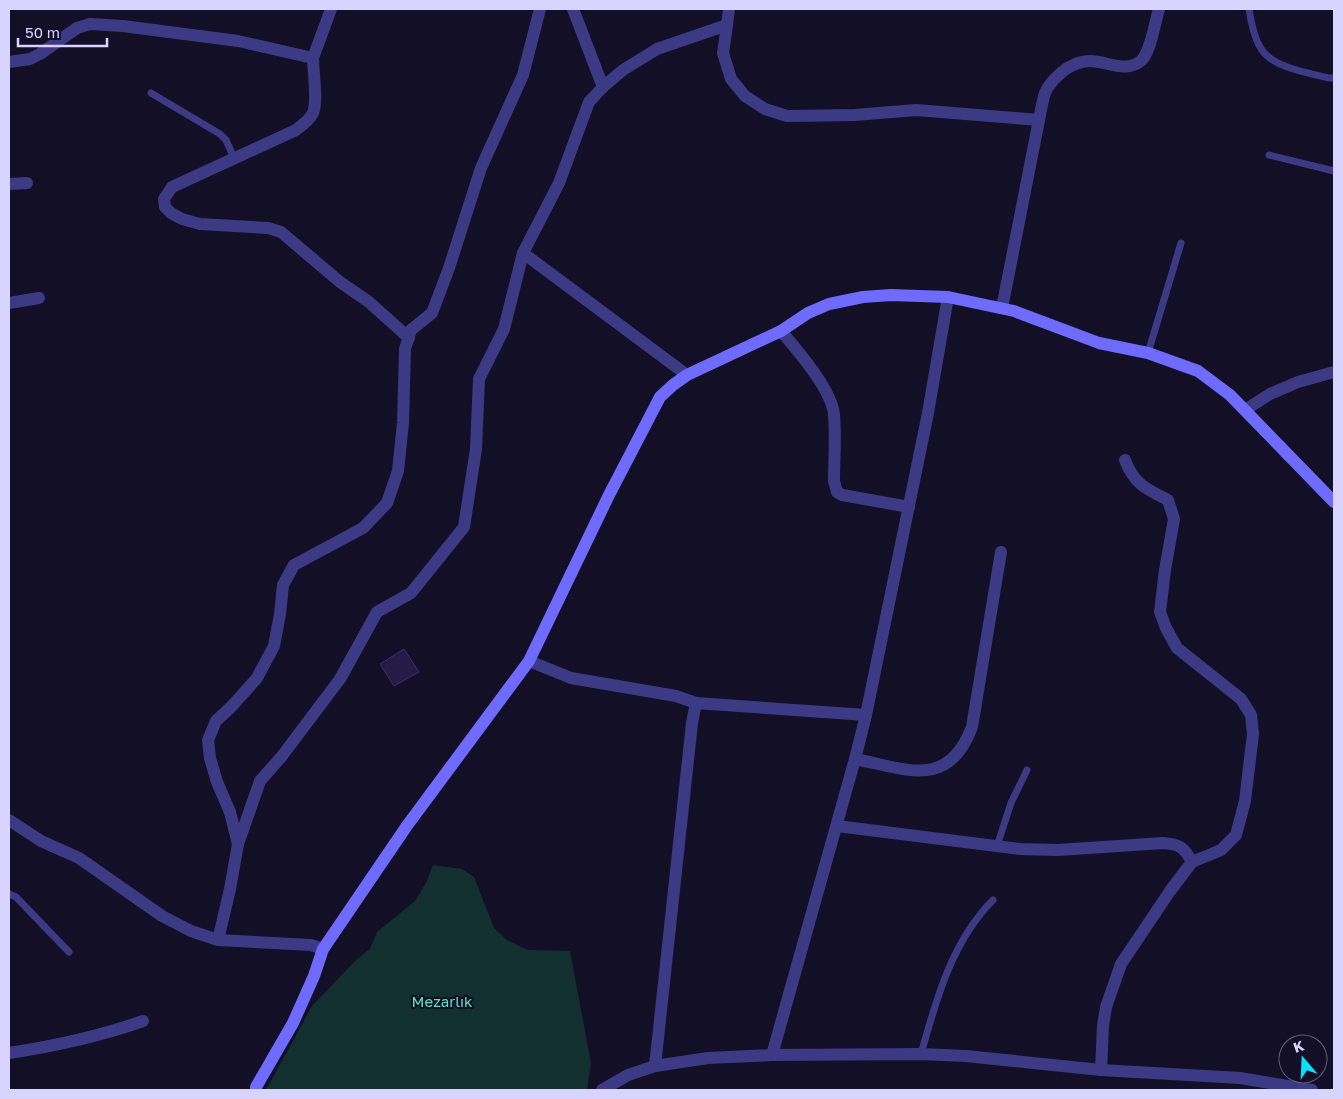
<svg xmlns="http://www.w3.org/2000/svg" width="1343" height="1099" viewBox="0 0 1343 1099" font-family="'Golos Text',sans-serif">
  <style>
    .green { fill: #12302f }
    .building { fill: #241b47; stroke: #3b2d73 }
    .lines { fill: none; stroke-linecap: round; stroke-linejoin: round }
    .lane { stroke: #3d3a85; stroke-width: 7 }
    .street { stroke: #3d3a85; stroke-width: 12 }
    .secondary { stroke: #6f6bff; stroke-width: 12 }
    .labels { text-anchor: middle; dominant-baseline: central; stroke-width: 4; stroke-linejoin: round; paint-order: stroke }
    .park-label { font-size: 15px; fill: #5fe0c0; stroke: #130f26 }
  </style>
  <rect width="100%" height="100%" fill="#130f26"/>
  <!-- green -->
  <path class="green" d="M433,865L462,869L474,877L494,928L507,940L528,950L570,951L591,1063L587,1090H266L312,1006L356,960L370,949L377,932L415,901L426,883Z"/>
  <!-- building -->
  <path class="building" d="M404,649L419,672L394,686L380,664Z"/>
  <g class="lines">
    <!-- lane -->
    <g class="lane">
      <path d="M1249,9C1251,22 1254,39 1262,50C1274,68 1309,73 1329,78H1334"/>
      <path d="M151,93L220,134L226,140L234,158"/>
      <path d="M1269,155L1334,171"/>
      <path d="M1148,353L1181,243"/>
      <path d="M997,846L1011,803L1027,770"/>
      <path d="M9,894L16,897L69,952"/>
      <path d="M921,1054C936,1000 952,941 993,900"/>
    </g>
    <!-- street -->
    <g class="street">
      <path d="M573,9L603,87"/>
      <path d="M727,25L729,9"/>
      <path d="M313,58C313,72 318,101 313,113C309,121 302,125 296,130L172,187L164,199L165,207L171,213L182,219L200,224L268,228L281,232L340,282L369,302L409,338"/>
      <path d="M9,62L30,59L40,54L77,28L90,24L123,26L238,41L313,58L331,9"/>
      <path d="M9,184L27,183"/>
      <path d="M523,253L687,375"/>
      <path d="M9,303L39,298"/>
      <path d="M1002,308L1039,120C1041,111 1042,102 1045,93C1048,85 1055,78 1062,72C1069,66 1080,61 1090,61C1107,61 1126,74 1142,60C1151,50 1155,22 1159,9"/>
      <path d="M781,331C798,351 832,390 834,415C836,437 834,460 834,481L837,492L842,495L909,507"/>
      <path d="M1245,410L1270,394L1298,382L1334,372"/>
      <path d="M529,661L571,678L676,696L696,703L692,723L655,1066"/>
      <path d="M696,703L866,715"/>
      <path d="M855,759C907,769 948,790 972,727L1001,552"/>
      <path d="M9,820L41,841L79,858L162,916L191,931L218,940L311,945L323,949"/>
      <path d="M837,826L1020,849L1058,850L1163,843C1179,844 1184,847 1192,862"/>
      <path d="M238,844L230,812L217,782L210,758L208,740L216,721L232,706L257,678L274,646L280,614L283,585L294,565L363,528L387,503L398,471L403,423L405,349L411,330L432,313L449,268L481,168L523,75L540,9"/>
      <path d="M218,940L230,889L238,844L260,781L282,756L340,679L377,612L411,593L464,527L476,449L479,379L504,329L523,253L559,183L589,102L603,87L623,70L657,49L727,25L723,53L731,79L745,96L765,109L787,116L855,115L916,110L1039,120"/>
      <path d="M9,1053C55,1046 100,1036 143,1021"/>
      <path d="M772,1055L855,759L866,715L928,413L948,297"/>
      <path d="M1101,1070L1103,1026L1106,1007L1121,964L1170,891L1192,862L1221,850L1236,835L1245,801L1253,734L1251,715L1241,699L1177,648L1166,628L1160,612L1165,570L1174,519L1168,500C1146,489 1134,484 1125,460"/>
      <path d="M602,1090L628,1075L655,1066L708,1058L772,1055L921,1054L966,1056L1101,1070L1240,1078L1312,1090"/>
    </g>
    <!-- secondary -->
    <path class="secondary" d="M256,1090V1087L293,1023L314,976L323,949L406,827L529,661L609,495L660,397L673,385L687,375L781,331L808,313L829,304L863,297L891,295L948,297L1014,311L1099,343L1148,353L1198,371L1230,395L1334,502"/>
  </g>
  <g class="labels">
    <!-- park labels -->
    <g class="park-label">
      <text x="442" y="1001">Mezarlık</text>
    </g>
  </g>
  <!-- border -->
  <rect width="1343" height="1099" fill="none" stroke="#d9d4ff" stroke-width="20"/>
  <!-- north arrow -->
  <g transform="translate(1303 1059) rotate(341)"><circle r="24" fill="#130f26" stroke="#625e7d"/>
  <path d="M0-4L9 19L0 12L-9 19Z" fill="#00e5ff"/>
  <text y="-8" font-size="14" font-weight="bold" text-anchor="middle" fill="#d9d4ff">K</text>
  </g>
  <!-- scale -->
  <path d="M18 38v8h89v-8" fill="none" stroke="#d9d4ff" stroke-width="2.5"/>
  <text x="25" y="38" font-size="15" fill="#d9d4ff" stroke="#130f26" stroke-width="4" paint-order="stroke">50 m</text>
</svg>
